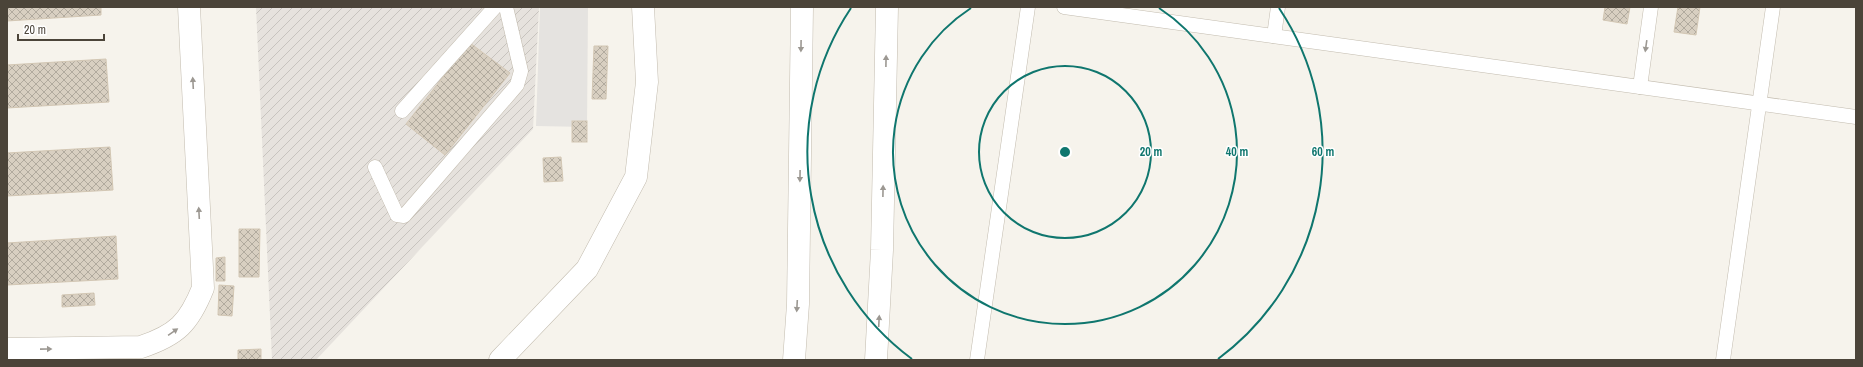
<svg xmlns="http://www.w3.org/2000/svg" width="1863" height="367" viewBox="0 0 1863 367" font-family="'Archivo Narrow',sans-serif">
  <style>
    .industrial { fill: url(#industrial-furrows) }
    .parking { fill: #e5e3e0 }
    .building { fill: url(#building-cross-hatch); stroke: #d3c7b4 }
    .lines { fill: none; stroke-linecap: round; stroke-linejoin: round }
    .service-casing { stroke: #c2bbae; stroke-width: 15 }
    .minor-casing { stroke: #c2bbae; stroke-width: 23 }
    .tertiary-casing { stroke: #c2bbae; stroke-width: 23 }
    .service { stroke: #fff; stroke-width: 14 }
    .minor { stroke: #fff; stroke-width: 22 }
    .tertiary { stroke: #fff; stroke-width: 22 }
    .oneway { fill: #9c9892 }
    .ring { fill: none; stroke: #0f766e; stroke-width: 2 }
    .centre { fill: #0f766e; stroke: #fff; stroke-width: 2 }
    .ring-label { font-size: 12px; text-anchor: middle; font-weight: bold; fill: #0f766e; stroke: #fff; stroke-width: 3; stroke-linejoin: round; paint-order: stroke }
  </style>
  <defs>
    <pattern id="industrial-furrows" width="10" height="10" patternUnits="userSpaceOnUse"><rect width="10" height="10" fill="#e6e2dd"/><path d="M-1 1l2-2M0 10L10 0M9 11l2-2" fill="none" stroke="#c7c3be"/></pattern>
    <pattern id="building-cross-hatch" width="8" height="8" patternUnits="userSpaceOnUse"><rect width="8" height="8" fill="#d8cfc1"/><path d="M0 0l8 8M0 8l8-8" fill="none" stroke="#b1aa9e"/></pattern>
  </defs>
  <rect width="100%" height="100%" fill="#f6f3ec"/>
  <!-- industrial -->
  <path class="industrial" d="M256,7H539L533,129L316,360H272Z"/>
  <!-- parking -->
  <path class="parking" d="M540,7H588L587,127L536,126Z"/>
  <!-- building -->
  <g class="building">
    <path d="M7,7H101V15L7,21Z"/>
    <path d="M1605,7H1630L1627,24L1603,20Z"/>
    <path d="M1678,7H1700L1696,35L1674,32Z"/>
    <path d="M470,43L510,73L445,155L406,124Z"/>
    <path d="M594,46H608L606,99H592Z"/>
    <path d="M106,59L109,102L7,108V65Z"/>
    <rect x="572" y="121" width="15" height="21"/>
    <path d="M110,147L113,190L7,196V153Z"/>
    <path d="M561,157L563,181L544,182L543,158Z"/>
    <path d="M239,229H260L259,277H239Z"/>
    <path d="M116,236L118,279L7,285V243Z"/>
    <path d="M225,257V281H216V258Z"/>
    <path d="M219,285L234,286L232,316L218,315Z"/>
    <path d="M94,293L95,305L62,307V295Z"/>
    <path d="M261,349V360H238V350Z"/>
  </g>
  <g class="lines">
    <!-- service casing -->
    <g class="service-casing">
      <g id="service">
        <path d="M1064,7L1856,117"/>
        <path d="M1274,36L1278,7"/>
        <path d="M1640,87L1651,7"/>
        <path d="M402,111L495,7"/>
        <path d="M375,167L397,215L404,216L517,85L521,71L506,7"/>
        <path d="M977,360L1028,7"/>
        <path d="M1723,360L1773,7"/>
      </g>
    </g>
    <!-- minor casing -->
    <g class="minor-casing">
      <g id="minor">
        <path d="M7,349L141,347C177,335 189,323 203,288L189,7"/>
        <path d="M500,360L587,269L636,177L647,82L643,7"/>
      </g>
    </g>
    <!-- tertiary casing -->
    <g class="tertiary-casing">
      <g id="tertiary">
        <path d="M794,360L798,304L802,7"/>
        <path d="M876,360L882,250L887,7"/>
      </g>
    </g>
    <!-- service -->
    <use href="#service" class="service"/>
    <!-- minor -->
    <use href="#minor" class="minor"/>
    <!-- tertiary -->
    <use href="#tertiary" class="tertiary"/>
  </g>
  <!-- one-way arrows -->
  <defs><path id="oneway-solid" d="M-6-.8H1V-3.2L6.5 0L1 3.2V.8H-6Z"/></defs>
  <g class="oneway">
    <use href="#oneway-solid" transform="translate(801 46) rotate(91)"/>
    <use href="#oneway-solid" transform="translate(1646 46) rotate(98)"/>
    <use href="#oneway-solid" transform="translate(886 61) rotate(-89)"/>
    <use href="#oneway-solid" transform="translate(193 83) rotate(-93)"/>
    <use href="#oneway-solid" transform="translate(800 176) rotate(91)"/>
    <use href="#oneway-solid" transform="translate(883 191) rotate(-89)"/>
    <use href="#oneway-solid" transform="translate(199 213) rotate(-93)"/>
    <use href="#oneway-solid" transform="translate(797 306) rotate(93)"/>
    <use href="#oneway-solid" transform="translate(879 321) rotate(-87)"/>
    <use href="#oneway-solid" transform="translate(173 332) rotate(-35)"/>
    <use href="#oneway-solid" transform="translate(46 349) rotate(-1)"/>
  </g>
  <!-- distance rings -->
  <g class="ring">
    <circle cx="1065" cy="152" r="86"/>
    <path d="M1159 8A172 172 0 1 1 971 8"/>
    <path d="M912 359A258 258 0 0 1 851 8M1279 8A258 258 0 0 1 1218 359"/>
  </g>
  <circle cx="1065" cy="152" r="6" class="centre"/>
  <g class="ring-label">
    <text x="1151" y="156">20 m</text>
    <text x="1237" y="156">40 m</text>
    <text x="1323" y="156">60 m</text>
  </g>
  <!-- border -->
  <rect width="1863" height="367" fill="none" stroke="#4b4439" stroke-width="16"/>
  <!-- scale -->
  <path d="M18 34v6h86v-6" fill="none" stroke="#4b4439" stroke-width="2"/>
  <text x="24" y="34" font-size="12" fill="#4b4439" stroke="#ffffff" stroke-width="3" paint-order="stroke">20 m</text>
</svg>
